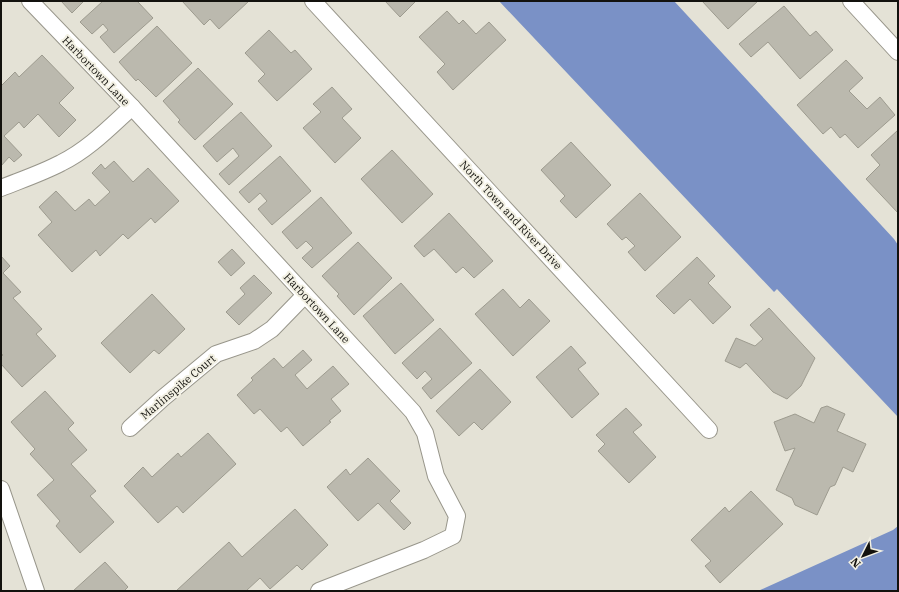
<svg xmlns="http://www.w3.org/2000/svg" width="899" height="592" viewBox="0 0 899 592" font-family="'IBM Plex Serif',serif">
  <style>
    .water { fill: #7a91c6 }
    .building { fill: #bbb9ae; stroke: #9d9b8f }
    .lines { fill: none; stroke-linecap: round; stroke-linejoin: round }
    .street-casing { stroke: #98968b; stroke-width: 18 }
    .street { stroke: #fff; stroke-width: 16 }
    .labels { text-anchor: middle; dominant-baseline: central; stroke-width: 4; stroke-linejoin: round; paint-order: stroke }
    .street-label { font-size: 11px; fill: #13120e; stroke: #f2f0e3 }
  </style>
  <rect width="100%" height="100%" fill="#e4e2d6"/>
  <!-- water -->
  <g class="water">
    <path d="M499,1H674L894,239L898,245V417L777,289L774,292Z"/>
    <path d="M898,526V591H758L893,530Z"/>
  </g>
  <!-- building -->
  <g class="building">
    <path d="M61,1H84L72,13Z"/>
    <path d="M103,1H137L153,18L114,53L100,37L108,30L103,24L92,34L80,22Z"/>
    <path d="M182,1H249L219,29L210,19L204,25Z"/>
    <path d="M385,1H416L400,17Z"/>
    <path d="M702,1H758L728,29Z"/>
    <path d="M784,6L810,36L816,31L833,50L800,79L768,42L751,57L739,44Z"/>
    <path d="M447,11L459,24L463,20L476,34L489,22L506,40L453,90L437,72L445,64L419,37Z"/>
    <path d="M157,26L192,63L156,97L138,79L136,81L119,62Z"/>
    <path d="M269,30L291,53L295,50L312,69L277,101L258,81L265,74L245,53Z"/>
    <path d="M42,55L74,88L59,103L76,120L59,137L38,114L24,128L19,122L4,136L22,155L14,162L9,157L1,166V86L15,72L19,77Z"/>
    <path d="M846,60L863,78L849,91L867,109L880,97L895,115L858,148L845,134L840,138L831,127L823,134L797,105Z"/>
    <path d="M198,68L233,104L195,140L178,122L180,120L163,101Z"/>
    <path d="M332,87L352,109L342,118L361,138L335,163L303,128L321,112L313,104Z"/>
    <path d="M241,112L272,146L229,185L219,174L239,156L233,148L217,162L203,146Z"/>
    <path d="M898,130V213L866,179L880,165L871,155Z"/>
    <path d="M571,142L611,185L576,218L560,201L565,196L541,170Z"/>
    <path d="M392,150L433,194L402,223L361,179Z"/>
    <path d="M280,156L311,191L272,225L258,209L267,201L260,193L249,203L239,192Z"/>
    <path d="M114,161L133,182L148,168L179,201L155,223L151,218L128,239L123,234L100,256L96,250L72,272L38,235L52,222L39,207L56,191L75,211L89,199L95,206L110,192L92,173L101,164L105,169Z"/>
    <path d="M640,193L681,237L645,271L628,252L635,246L626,237L622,240L607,224Z"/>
    <path d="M321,197L352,233L312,268L302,258L313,248L306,241L297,249L282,232Z"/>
    <path d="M449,213L493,261L474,278L463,267L456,273L434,249L424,257L414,246Z"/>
    <path d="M358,242L392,278L354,315L337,296L339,294L322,276Z"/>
    <path d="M232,249L245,263L231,276L218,262Z"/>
    <path d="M1,256L10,266L3,273L21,292L13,298L42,329L36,334L56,356L22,387L1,364V357L3,355L1,353Z"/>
    <path d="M697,257L715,276L708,283L731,307L713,324L690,299L674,314L656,296Z"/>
    <path d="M254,275L272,293L239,325L226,312L245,294L240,288Z"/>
    <path d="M401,283L434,320L395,354L363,316Z"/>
    <path d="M503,289L520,308L529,299L550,321L513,356L475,314Z"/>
    <path d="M152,294L185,329L159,354L154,350L130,373L101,343Z"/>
    <path d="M769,308L815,358L801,386L787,399L773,392L746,363L740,368L725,361L736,338L755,346L763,339L750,325Z"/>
    <path d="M440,328L472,363L431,399L422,388L432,379L425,371L417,379L402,363Z"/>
    <path d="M571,346L586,363L578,369L599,394L572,418L536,377Z"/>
    <path d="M303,350L312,360L295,375L307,389L333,366L349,384L331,399L341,411L329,421L331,422L303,446L287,427L281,432L260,409L254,414L237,395L253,380L251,378L274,358L283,368Z"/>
    <path d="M480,369L511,402L482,430L474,422L459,436L436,411Z"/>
    <path d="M45,391L74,423L68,429L87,450L71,464L96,491L90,496L114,522L80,553L56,526L60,521L37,495L54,480L30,454L35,449L11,422Z"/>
    <path d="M827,406L845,414L837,431L866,444L853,472L843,467L835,485L830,487L817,515L795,505L792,498L776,490L795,448L785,451L774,422L795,414L814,423L821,408Z"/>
    <path d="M626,408L642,425L633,432L656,457L629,483L598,451L605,444L596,435Z"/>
    <path d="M208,433L236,464L183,513L177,506L158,523L124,486L143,467L152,477L178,453L181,457Z"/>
    <path d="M368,458L400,491L390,501L411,523L404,530L378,503L358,521L327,487L346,469L350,475Z"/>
    <path d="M751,491L783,524L720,583L705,566L711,561L691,540L725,507L729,512Z"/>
    <path d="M295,509L328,545L302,570L297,565L270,589L260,578L246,591H176L229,542L242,557Z"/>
    <path d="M105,562L128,587L124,591H73Z"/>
  </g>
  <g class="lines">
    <!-- street casing -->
    <g class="street-casing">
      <g id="street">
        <path d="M30,1L132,107L413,412L425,433L436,476L457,516L453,536L424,550L319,591"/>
        <path d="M313,1L709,430"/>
        <path d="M851,1L898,52"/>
        <path d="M1,188C21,180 42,173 61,163C88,150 110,127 132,107"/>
        <path d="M130,428L163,398L216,354L254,341L272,329L305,295"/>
        <path d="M1,489L36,591"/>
      </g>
    </g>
    <!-- street -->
    <use href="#street" class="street"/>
  </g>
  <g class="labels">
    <!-- street labels -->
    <g class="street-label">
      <text transform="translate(96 71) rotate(46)">Harbortown Lane</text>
      <text transform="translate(511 215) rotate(47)">North Town and River Drive</text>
      <text transform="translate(317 308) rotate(47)">Harbortown Lane</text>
      <text transform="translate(178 387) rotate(-40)">Marlinspike Court</text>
    </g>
  </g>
  <!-- border -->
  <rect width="899" height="592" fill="none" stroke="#13120e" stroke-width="4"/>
  <!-- north arrow -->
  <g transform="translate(863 556) rotate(228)" stroke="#f2f0e3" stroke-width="3" paint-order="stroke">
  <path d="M0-3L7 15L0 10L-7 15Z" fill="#13120e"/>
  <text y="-6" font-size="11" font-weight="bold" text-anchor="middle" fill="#13120e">N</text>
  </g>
</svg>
